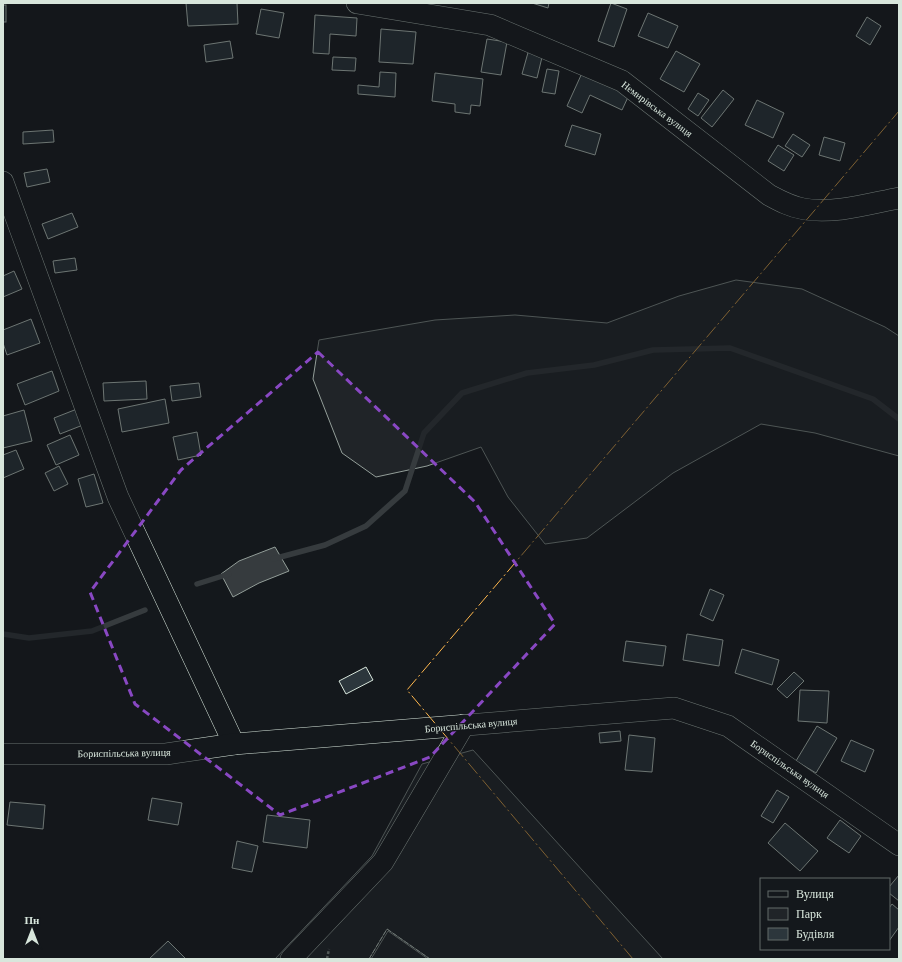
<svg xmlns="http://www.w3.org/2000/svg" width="902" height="962" viewBox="0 0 902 962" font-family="Georgia,serif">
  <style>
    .green { fill: #202428; stroke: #939e99 }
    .water { fill: #363b3e; stroke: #939e99 }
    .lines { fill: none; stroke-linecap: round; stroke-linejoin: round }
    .stream { stroke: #363b3e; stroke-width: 5.5 }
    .building { fill: #2c363c; stroke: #d8e6dc }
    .minor-casing { stroke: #d8e6dc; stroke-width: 22 }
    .path { stroke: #9da8a2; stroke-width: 2.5; stroke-dasharray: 3 2; stroke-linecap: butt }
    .minor { stroke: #14181c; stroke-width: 21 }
    .fence { stroke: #d8e6dc; stroke-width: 1; stroke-dasharray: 5 2; stroke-linecap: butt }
    .power { stroke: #ffb74d; stroke-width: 1; stroke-dasharray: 14 3 2 3; stroke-linecap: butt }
    .marked { fill: none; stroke: #8948c3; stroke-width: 3; stroke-dasharray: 8 5; stroke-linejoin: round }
    .labels { text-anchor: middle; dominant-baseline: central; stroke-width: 3; stroke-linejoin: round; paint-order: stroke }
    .street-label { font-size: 10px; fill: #d8e6dc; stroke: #14181c }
  </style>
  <rect width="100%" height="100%" fill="#14181c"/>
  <!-- green -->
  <g class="green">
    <path d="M736,280L802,289L885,327L899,336V456L815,433L761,424L673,473L587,538L545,544L508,497L481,447L427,466L376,477L342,453L313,379L319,340L435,320L515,315L607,323L679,296Z"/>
    <path d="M473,750L663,959H430L387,929L369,959H275L372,856L422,764Z"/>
    <path d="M388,931L428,959H371Z"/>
  </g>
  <!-- water -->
  <path class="water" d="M275,547L289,571L259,583L233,597L221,574L239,561Z"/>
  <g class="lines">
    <!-- stream -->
    <g class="stream">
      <path d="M273,559L325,545L366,526L405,491L424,433L462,393L527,373L594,365L653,350L730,348L873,399L899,419"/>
      <path d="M197,584L229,574"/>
      <path d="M3,634L29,638L92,631L145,610"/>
    </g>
  </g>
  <!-- building -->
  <g class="building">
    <path d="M186,3H237L238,24L188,26Z"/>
    <path d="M532,3H549L548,8Z"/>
    <path d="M611,3L627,9L614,47L598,41Z"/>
    <rect x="3" y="5" width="3" height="17"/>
    <path d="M261,9L284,13L279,38L256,34Z"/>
    <path d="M648,13L678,26L668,48L638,36Z"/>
    <path d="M315,15L357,18L356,36L330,34L329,54L313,53Z"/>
    <path d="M867,17L881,26L870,45L856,36Z"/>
    <path d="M381,29L416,32L413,64L379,62Z"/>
    <path d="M487,39L507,42L501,75L481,72Z"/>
    <path d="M230,41L233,58L206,62L204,45Z"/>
    <path d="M529,49L543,53L537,78L522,74Z"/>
    <path d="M676,51L700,64L684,92L660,79Z"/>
    <path d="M333,57L356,58L355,71L332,70Z"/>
    <path d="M547,69L559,71L555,94L542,92Z"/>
    <path d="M380,72L396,73L395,97L358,94V85L379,87Z"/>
    <path d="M435,73L483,79L480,106L471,105L470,114L455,112V104L432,101Z"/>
    <path d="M582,73L629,95L622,110L590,95L582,113L567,106Z"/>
    <path d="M723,90L734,99L712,127L701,118Z"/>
    <path d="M698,93L709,100L698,116L688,109Z"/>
    <path d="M757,100L784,113L773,138L745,125Z"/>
    <path d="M572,125L601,134L595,155L565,146Z"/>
    <path d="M53,130L54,142L23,144V132Z"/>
    <path d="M793,134L810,145L802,157L785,146Z"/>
    <path d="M824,137L845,143L840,161L819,155Z"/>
    <path d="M778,145L794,155L784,171L768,161Z"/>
    <path d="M47,169L50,182L27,187L24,173Z"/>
    <path d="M72,213L78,227L48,239L42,224Z"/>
    <path d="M75,258L77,270L55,273L53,261Z"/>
    <path d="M14,271L22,289L3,297V276Z"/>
    <path d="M31,319L40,343L7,355L3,343V330Z"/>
    <path d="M52,371L59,391L25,405L17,384Z"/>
    <path d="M146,381L147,399L104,401L103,383Z"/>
    <path d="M199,383L201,397L172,401L170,386Z"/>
    <path d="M165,399L169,423L122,432L118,409Z"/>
    <path d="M77,409L83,425L60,434L54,418Z"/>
    <path d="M24,410L32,441L3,448V416Z"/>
    <path d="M197,432L201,455L178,460L173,437Z"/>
    <path d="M70,435L79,455L56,465L47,445Z"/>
    <path d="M16,450L24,469L3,478V455Z"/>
    <path d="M59,466L68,484L54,491L45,473Z"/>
    <path d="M94,474L103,503L86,507L78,479Z"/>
    <path d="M710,589L724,595L713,621L700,615Z"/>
    <path d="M687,634L723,640L719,666L683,660Z"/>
    <path d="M626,641L666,646L663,666L623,661Z"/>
    <path d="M742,649L779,660L772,685L735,673Z"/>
    <path d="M366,667L373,680L346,694L339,681Z"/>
    <path d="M794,672L804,681L787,698L777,689Z"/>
    <path d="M800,690L829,691L827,723L798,721Z"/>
    <path d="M817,726L837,738L816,773L796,761Z"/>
    <path d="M620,731L621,741L600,743L599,733Z"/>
    <path d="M629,735L655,738L652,772L625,770Z"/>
    <path d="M851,740L874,750L865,772L841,761Z"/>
    <path d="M777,790L789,797L773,823L761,816Z"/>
    <path d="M152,798L182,803L178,825L148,820Z"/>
    <path d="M10,802L45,805L43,829L7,825Z"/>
    <path d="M267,815L310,820L307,848L263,842Z"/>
    <path d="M840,820L861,836L849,853L827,838Z"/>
    <path d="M785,823L818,851L800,871L768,843Z"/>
    <path d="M237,841L258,846L252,872L232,868Z"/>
    <path d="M899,875V901L889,893V887Z"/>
    <path d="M892,904L899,910V927L889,941V908Z"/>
    <path d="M168,941L186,959H149Z"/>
  </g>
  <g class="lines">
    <!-- minor casing -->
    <g class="minor-casing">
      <g id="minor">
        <path d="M357,3L490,25L622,81L769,195C780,201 791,207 804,209C835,214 868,204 899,198"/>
        <path d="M3,182L118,497L234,744"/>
        <path d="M3,754H166L234,744L674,708L728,726L899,845"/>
        <path d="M291,959L383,862L464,725"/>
      </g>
    </g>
    <!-- path -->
    <path class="path" d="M327,959L329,949"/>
    <!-- minor -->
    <use href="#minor" class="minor"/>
    <!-- fence -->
    <path class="fence" d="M369,959L387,929L430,959"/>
    <!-- power -->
    <path class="power" d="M633,959L407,690L899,111"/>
  </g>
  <!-- marked area -->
  <path d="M0 0H902V962H0ZM318,352L475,502L555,624L430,757L280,815L135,704L90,592L181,470Z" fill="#14181c" fill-opacity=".55" fill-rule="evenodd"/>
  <path class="marked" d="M318,352L475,502L555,624L430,757L280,815L135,704L90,592L181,470Z"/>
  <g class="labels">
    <!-- street labels -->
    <g class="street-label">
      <text transform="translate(657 109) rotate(37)">Немирівська вулиця</text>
      <text transform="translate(471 725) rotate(-5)">Бориспільська вулиця</text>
      <text transform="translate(124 753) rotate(-1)">Бориспільська вулиця</text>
      <text transform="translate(790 769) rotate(35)">Бориспільська вулиця</text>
    </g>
  </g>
  <!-- border -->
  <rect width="902" height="962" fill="none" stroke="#d8e6dc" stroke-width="8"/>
  <!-- legend -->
  <rect x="760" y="878" width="130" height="72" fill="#14181c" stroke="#626a69"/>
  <rect x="768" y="891" width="20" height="6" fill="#14181c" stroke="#626a69"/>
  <text x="796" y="898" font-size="12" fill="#d8e6dc">Вулиця</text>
  <rect x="768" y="908" width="20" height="12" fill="#202428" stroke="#626a69"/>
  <text x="796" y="918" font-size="12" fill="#d8e6dc">Парк</text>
  <rect x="768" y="928" width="20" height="12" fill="#2c363c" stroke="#626a69"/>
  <text x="796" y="938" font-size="12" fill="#d8e6dc">Будівля</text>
  <!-- north arrow -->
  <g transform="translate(32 930)" stroke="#14181c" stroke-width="3" paint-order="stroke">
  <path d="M0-3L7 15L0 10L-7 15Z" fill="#d8e6dc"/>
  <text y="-6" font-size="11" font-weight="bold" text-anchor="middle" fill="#d8e6dc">Пн</text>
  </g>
</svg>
